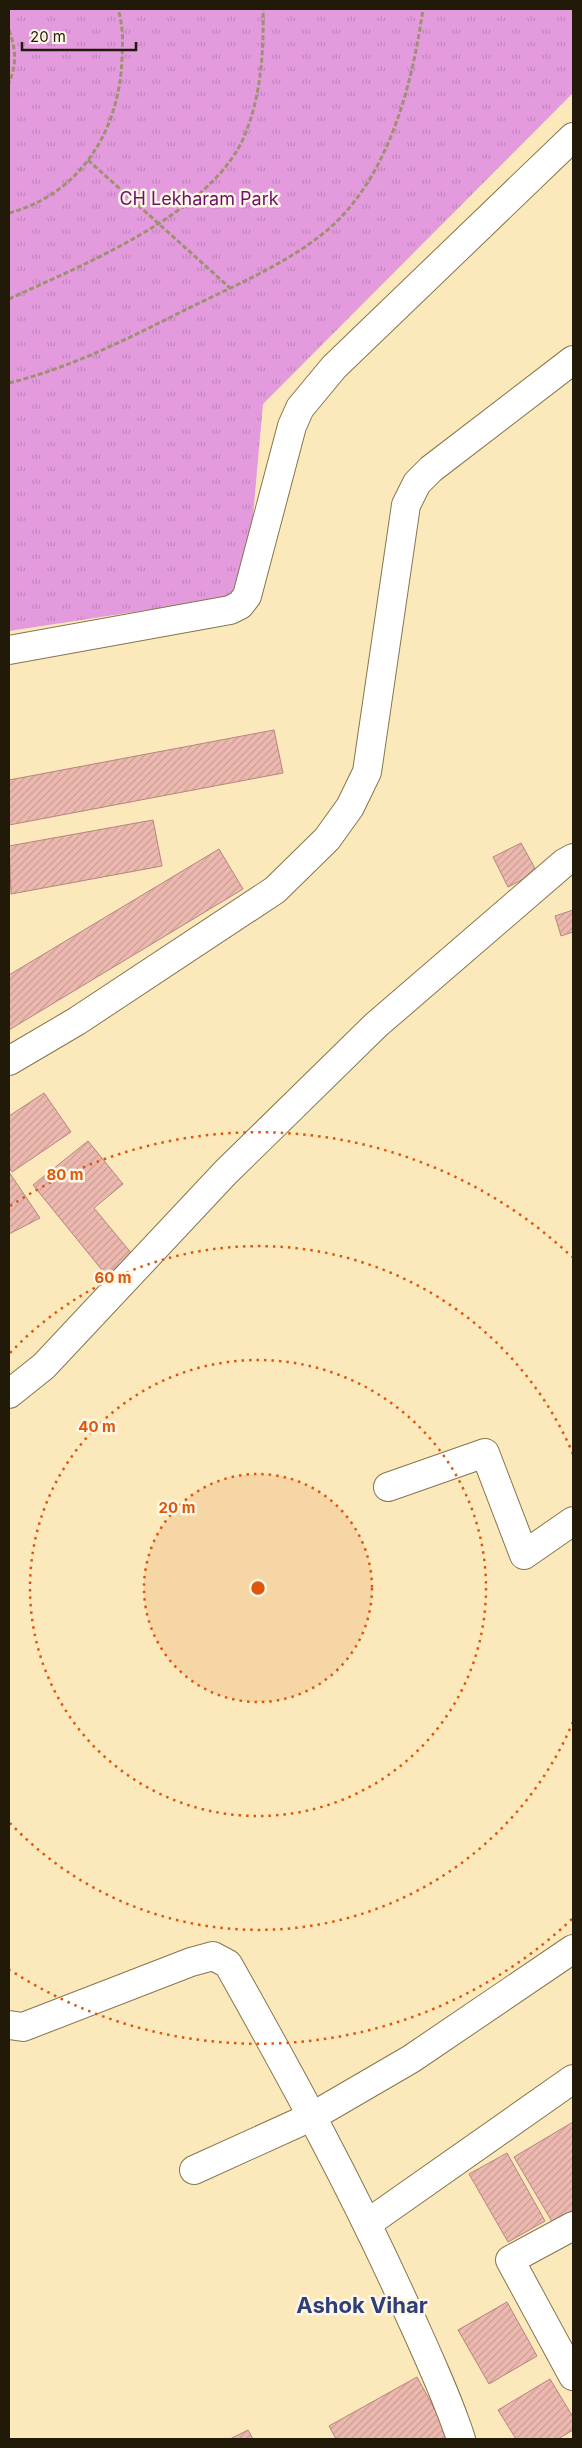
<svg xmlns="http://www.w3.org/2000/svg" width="582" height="2448" viewBox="0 0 582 2448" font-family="Inter,sans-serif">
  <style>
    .park { fill: url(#park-tufts) }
    .building { fill: url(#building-hatch); stroke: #b6857d }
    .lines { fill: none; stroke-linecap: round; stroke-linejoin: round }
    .street-casing { stroke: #86764d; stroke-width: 30 }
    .path { stroke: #9e9170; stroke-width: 3; stroke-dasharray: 5 2.5; stroke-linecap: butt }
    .street { stroke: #fff; stroke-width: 28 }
    .ring { fill: none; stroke: #de560c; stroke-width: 2.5; stroke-dasharray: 2.5 5 }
    .labels { text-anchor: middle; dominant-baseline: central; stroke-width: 5; stroke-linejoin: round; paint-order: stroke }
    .park-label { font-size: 18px; fill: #6c106a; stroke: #fef7e5 }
    .district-label { font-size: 22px; font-weight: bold; fill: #2e3e78; stroke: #fef7e5 }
    .centre { fill: #de560c; stroke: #fef7e5; stroke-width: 2.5 }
    .ring-label { font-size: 15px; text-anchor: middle; font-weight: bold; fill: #de560c; stroke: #fef7e5; stroke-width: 5; stroke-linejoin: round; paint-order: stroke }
  </style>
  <defs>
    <pattern id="park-tufts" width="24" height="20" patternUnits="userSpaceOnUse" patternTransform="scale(1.25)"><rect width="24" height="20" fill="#e49bde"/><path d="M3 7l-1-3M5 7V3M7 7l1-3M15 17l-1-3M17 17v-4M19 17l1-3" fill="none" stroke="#c385bd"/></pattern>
    <pattern id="building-hatch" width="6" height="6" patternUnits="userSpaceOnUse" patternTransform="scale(1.25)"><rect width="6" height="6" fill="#ecb8af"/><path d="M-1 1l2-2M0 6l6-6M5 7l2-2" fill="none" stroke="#ca9e95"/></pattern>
  </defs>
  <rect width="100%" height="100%" fill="#fbe9bc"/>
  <!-- park -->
  <path class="park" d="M9,9H573V93L263,404L246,595L9,631Z"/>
  <!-- building -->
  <g class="building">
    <path d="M274,730L283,773L9,825V780Z"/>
    <path d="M153,820L162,866L11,894L9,846Z"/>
    <path d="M521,843L537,872L508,887L493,857Z"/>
    <path d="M219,849L243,889L9,1030V975Z"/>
    <path d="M573,910V932L561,936L555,916Z"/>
    <path d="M44,1093L71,1132L12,1172L9,1167V1116Z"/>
    <path d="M88,1141L123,1184L94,1208L132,1254L106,1275L33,1185Z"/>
    <path d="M9,1172L40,1218L9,1234Z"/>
    <path d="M573,2122V2214L554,2225L514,2157Z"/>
    <path d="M507,2153L545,2221L508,2242L469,2174Z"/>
    <path d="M507,2302L537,2356L489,2384L458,2330Z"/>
    <path d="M417,2377L451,2439H336L329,2426Z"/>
    <path d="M550,2379L573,2417V2430L558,2439H516L498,2410Z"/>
    <path d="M248,2430L253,2439H230Z"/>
  </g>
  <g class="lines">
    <!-- street casing -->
    <g class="street-casing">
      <g id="street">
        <path d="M9,650L230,610L240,605L247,596L292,426L300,408L334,367L573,137"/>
        <path d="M9,1061L77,1021L275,890L327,839L350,807L367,772L406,505L417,483L431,469L573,360"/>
        <path d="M9,1394L44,1366L225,1173L376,1025L564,863L573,858"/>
        <path d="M388,1487L485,1453L524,1555L573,1521"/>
        <path d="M9,2025L23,2027L191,1962L213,1956L228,1964C292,2078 352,2187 406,2307C425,2350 446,2393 461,2439"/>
        <path d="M194,2170L313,2116L411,2059L573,1949"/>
        <path d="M368,2223L573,2079"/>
        <path d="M573,2226L510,2260L573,2376"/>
      </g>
    </g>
    <!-- path -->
    <g class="path">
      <path d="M9,30C16,49 17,64 9,83"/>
      <path d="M88,160L230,288"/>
      <path d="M9,213C81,194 120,129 122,58C123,41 123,25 118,9"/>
      <path d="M9,299C82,265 216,212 246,132C261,94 264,50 263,9"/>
      <path d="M9,383C70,368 127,339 183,311C229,288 285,265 325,232C388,180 412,86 423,9"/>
    </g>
    <!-- street -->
    <use href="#street" class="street"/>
  </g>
  <!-- distance rings -->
  <circle cx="258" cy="1588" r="114" fill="#de560c" fill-opacity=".12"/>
  <g class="ring">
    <circle cx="258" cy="1588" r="114"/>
    <circle cx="258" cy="1588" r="228"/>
    <path d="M573 1722A342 342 0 0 1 10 1823M10 1353A342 342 0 0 1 573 1454"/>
    <path d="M572 1919A456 456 0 0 1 10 1970M10 1206A456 456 0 0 1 572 1257"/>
  </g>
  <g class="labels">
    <!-- park labels -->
    <g class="park-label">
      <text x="199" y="198">CH Lekharam Park</text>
    </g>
    <!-- district labels -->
    <g class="district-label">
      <text x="362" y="2305">Ashok Vihar</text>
    </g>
  </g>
  <circle cx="258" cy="1588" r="8" class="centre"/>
  <g class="ring-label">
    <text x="65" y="1180">80 m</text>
    <text x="113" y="1283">60 m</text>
    <text x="97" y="1432">40 m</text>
    <text x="177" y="1513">20 m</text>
  </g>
  <!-- border -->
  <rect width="582" height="2448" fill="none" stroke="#211a09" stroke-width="20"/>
  <!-- scale -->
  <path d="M22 42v8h114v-8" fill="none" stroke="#211a09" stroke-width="2.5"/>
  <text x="30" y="42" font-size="15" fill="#211a09" stroke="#fef7e5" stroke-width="4" paint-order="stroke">20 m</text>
</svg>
